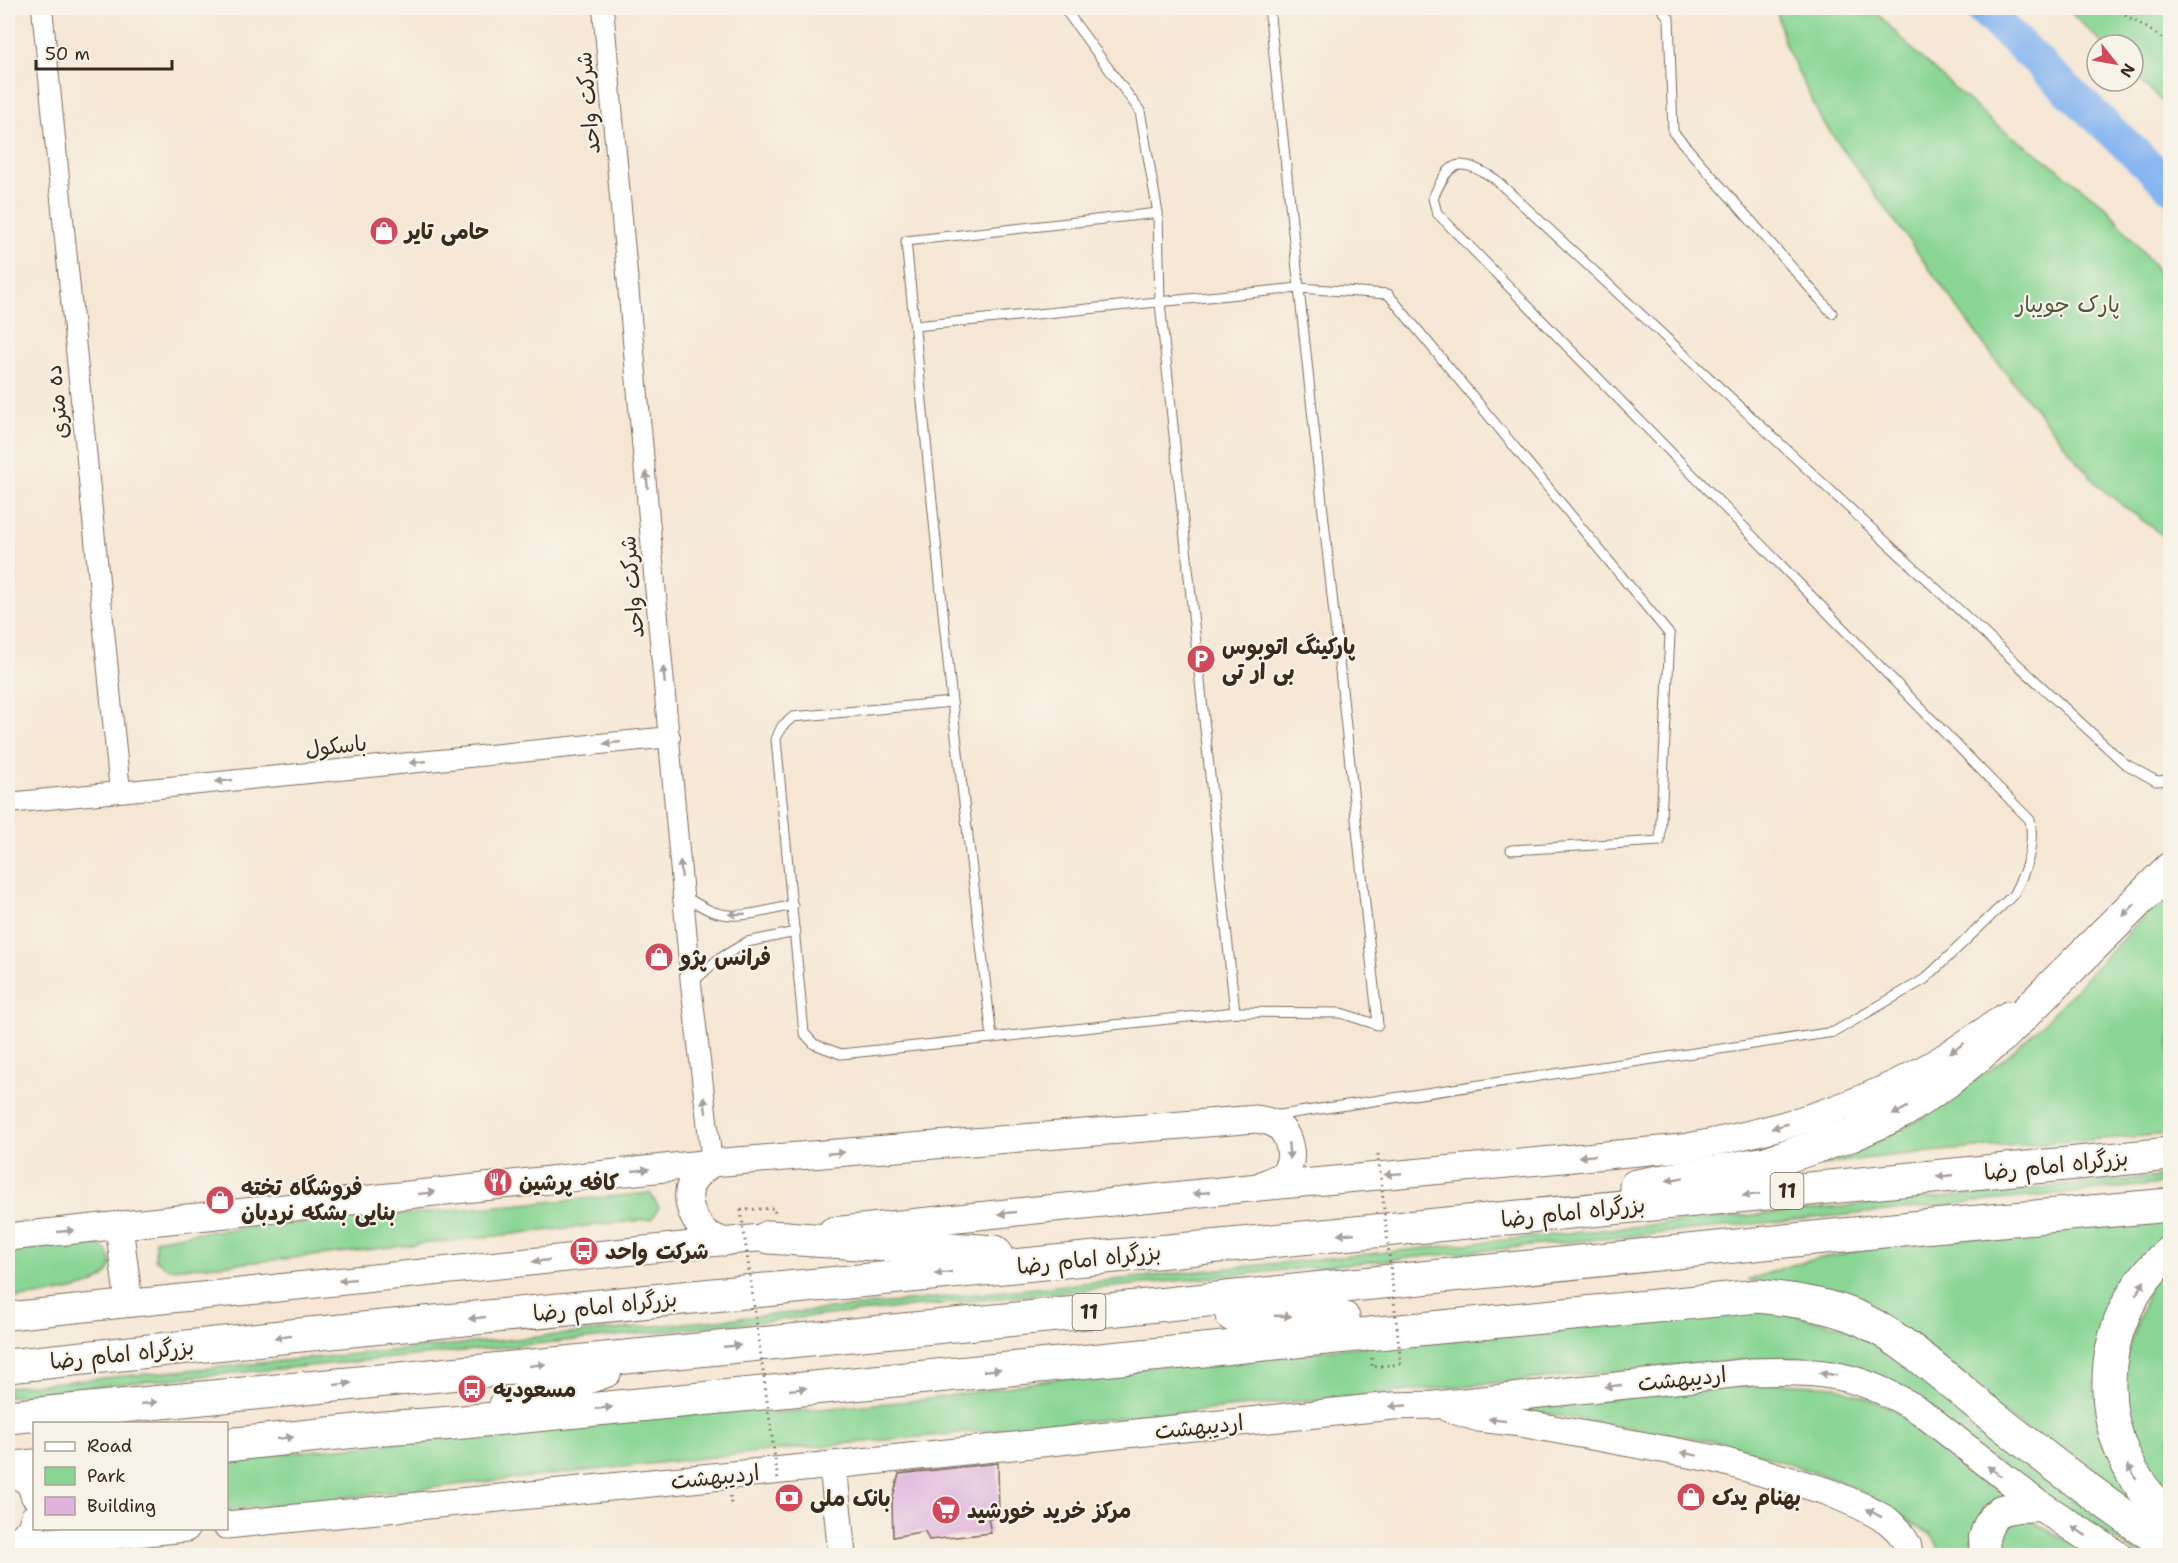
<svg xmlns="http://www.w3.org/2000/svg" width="2178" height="1563" viewBox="0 0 2178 1563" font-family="'Shantell Sans','Playpen Sans Arabic',sans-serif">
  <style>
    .green { fill: #89d694; stroke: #628059; stroke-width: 1.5 }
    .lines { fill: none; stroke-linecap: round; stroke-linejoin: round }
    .river { stroke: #86b5f1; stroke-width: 33 }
    .building { fill: #dfb3de }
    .lane-casing { stroke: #7c6c5e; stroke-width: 11 }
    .street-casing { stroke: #7c6c5e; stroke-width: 22 }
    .secondary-casing { stroke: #7c6c5e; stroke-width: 29 }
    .primary-casing { stroke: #7c6c5e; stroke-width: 32 }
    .highway-casing { stroke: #7c6c5e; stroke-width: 35 }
    .path { stroke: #7c6c5e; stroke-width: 3; stroke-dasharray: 1.5 4.5; stroke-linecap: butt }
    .lane { stroke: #fff; stroke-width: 9 }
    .street { stroke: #fff; stroke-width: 20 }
    .secondary { stroke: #fff; stroke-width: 27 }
    .primary { stroke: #fff; stroke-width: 30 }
    .highway { stroke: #fff; stroke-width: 33 }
    .path-bridge { stroke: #7c6c5e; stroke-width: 3; stroke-dasharray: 1.5 4.5; stroke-linecap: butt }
    .oneway { fill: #a79f9a }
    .labels { text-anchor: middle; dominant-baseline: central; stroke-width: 4.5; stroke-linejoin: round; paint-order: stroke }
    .shield { fill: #f7f3e8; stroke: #73665b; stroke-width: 1.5 }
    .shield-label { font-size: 21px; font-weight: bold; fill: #3b2a1e }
    .street-label { font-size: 22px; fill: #3b2a1e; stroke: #f7f3e8 }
    .poi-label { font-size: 22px; font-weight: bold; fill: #3b2a1e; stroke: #f7f3e8; text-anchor: start }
    .park-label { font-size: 22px; fill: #4e553c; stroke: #f7f3e8 }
  </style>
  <rect width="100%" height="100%" fill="#f7f3e8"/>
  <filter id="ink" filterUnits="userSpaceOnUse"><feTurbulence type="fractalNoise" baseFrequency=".0167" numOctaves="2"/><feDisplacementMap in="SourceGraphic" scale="12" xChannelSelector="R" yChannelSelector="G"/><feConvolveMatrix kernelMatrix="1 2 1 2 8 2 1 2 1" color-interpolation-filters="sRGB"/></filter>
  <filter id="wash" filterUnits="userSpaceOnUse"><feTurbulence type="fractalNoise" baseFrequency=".008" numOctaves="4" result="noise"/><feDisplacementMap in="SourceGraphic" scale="24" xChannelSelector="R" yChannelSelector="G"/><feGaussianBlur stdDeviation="1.35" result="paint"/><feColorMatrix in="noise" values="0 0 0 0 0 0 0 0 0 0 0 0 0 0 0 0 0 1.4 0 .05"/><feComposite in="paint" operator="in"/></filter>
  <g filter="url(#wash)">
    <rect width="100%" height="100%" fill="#f6e7d4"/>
    <!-- green -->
    <g class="green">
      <path d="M1776,8H1872L1919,56L1991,121L2049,162L2107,208L2155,267L2170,292V541L2099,487L1996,361L1821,119L1785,45Z"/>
      <path d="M2066,8H2170V110L2133,73V45H2104Z"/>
      <path d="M2170,888V1134C2053,1143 1936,1148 1820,1165L1877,1141L1922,1118L1998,1064L2042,1025Z"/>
      <path d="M2170,1176V1183L352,1362L137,1382L8,1397V1387L791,1313L1669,1223Z"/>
      <path d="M650,1193L659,1207L652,1219L255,1262L169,1269L155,1259V1240L200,1232Z"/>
      <path d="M2170,1215V1241L2103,1350L2170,1536L2006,1415L1771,1284L1748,1280L1798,1263L1866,1249Z"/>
      <path d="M88,1241C99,1244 109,1248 111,1262C114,1293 29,1296 8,1299V1251Z"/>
      <path d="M2170,1264V1504L2135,1460L2116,1384L2151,1283Z"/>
      <path d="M1732,1311H1780L1855,1330L2170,1555H2138L1849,1366L1809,1358L1740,1360L768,1451L227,1510L226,1459L762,1407L772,1413L922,1400L1106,1371Z"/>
      <path d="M1779,1383L1836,1386L1891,1408L1933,1436L2008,1497L1972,1555H1941L1936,1542L1931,1535L1881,1502L1853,1488L1834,1479L1729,1444L1512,1408Z"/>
      <path d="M2022,1518L2034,1522L2092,1555L1995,1556L2002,1524Z"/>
    </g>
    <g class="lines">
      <!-- river -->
      <path class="river" d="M1981,8L2170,186"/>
    </g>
    <g id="blocks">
      <!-- building -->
      <path class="building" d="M998,1463L999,1518H988L991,1533L929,1540L925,1531L893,1537L892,1501L899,1474Z"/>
    </g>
  </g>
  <g filter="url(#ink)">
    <use href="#blocks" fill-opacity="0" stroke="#7c6c5e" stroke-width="1.5"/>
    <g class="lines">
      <!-- lane casing -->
      <g class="lane-casing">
        <g id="lane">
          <path d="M1066,8V11L1140,111L1158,213L1160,303L1235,1012"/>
          <path d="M1661,8L1669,18L1673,132L1832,313"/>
          <path d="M915,326L1299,288L1388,294L1670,635L1660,841L1511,850"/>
          <path d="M952,702L793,717L782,726L776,739L804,1033L814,1044L841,1054L1235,1012L1341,1013L1378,1025L1269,8"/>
          <path d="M684,896C692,901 700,906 709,910C735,922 767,910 793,905"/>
          <path d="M691,984L717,960L747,942L796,932"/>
          <path d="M992,1038L952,702L906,241L1158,213"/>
          <path d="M1273,1116L1834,1032L1925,979L2013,895C2026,872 2035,846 2030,820L1437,213L1433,198C1450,159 1459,157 1495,179L2124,763L2156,781L2170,780"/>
        </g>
      </g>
      <!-- street casing -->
      <g class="street-casing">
        <g id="street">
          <path d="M42,8L120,791"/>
          <path d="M603,8L691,984L712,1163"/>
          <path d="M8,803L670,737"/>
        </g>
      </g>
      <!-- secondary casing -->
      <g class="secondary-casing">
        <g id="secondary">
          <path d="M712,1163C707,1167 698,1173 694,1179C683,1195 691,1218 704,1231C709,1236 718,1239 725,1242"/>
          <path d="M119,1226L129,1303"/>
          <path d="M832,1231L1259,1187L1682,1148C1769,1133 1858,1108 1935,1063C1960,1048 1984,1031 2008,1015"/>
          <path d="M8,1237L712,1163L1256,1119C1262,1120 1270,1121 1275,1124C1289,1132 1296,1158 1285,1172C1280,1178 1268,1182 1260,1186"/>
          <path d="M8,1316L788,1235"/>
          <path d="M1450,1409L1479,1418L1521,1423L1716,1459L1826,1491L1861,1506L1887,1520L1899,1531L1907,1544L1910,1556"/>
          <path d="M833,1465L842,1556"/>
          <path d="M10,1469L31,1484L34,1495"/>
          <path d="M226,1525L833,1465L1392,1406L1434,1405L1752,1372C1823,1370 1858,1373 1920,1411L2041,1506"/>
          <path d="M8,1546L186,1528"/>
          <path d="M13,1546L31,1528L34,1518"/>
        </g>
      </g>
      <!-- primary casing -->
      <g class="primary-casing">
        <path id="primary" d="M1985,1556L1984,1538L1988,1526L1993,1517L2001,1510L2018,1507L2041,1506L2117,1556"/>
      </g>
      <!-- highway casing -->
      <g class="highway-casing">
        <g id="highway">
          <path d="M1636,1186L1766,1163L1851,1135L1903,1111L1947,1081L2003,1035L2170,869"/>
          <path d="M769,1237L995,1252"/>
          <path d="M2170,1252C2089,1319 2088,1450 2170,1516"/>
          <path d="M1232,1315L1343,1318"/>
          <path d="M8,1366L300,1335L2170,1154"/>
          <path d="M506,1405L605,1371"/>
          <path d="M8,1417L1098,1311L1922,1227L2170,1205"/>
          <path d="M226,1445L384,1428L453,1423L1759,1296C1793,1300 1830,1305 1861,1319C1908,1342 1946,1379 1986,1411C2046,1459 2106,1505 2170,1547"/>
          <path d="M8,1469L34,1466"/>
        </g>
      </g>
      <!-- path -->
      <g class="path">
        <path d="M2115,8L2170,43"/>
        <path d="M741,1210L774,1208L775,1213"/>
        <path d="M1372,1358V1367L1401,1364"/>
        <path d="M730,1496L731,1506"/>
      </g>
      <!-- lane -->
      <use href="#lane" class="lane"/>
      <!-- street -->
      <use href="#street" class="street"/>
      <!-- secondary -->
      <use href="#secondary" class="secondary"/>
      <!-- primary -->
      <use href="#primary" class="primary"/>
      <!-- highway -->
      <use href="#highway" class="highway"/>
      <!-- path-bridge -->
      <g class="path-bridge">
        <path d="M1378,1154L1401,1364"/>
        <path d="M741,1210L778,1481"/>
      </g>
    </g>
    <!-- one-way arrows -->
    <defs><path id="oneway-solid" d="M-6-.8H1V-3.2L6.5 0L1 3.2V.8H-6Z" transform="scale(1.5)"/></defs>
    <g class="oneway">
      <use href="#oneway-solid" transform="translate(647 480) rotate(-95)"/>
      <use href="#oneway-solid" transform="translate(664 675) rotate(-95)"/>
      <use href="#oneway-solid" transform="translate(612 743) rotate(174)"/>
      <use href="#oneway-solid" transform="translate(418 762) rotate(174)"/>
      <use href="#oneway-solid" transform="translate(224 781) rotate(174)"/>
      <use href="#oneway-solid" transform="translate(681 869) rotate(-95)"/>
      <use href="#oneway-solid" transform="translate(2129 910) rotate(135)"/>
      <use href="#oneway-solid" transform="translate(737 914) rotate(179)"/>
      <use href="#oneway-solid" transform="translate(1957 1048) rotate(147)"/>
      <use href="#oneway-solid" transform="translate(705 1105) rotate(-97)"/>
      <use href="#oneway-solid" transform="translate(1900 1111) rotate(152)"/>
      <use href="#oneway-solid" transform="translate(1780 1126) rotate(164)"/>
      <use href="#oneway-solid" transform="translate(1289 1151) rotate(85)"/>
      <use href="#oneway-solid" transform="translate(836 1153) rotate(-5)"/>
      <use href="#oneway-solid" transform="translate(1587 1156) rotate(175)"/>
      <use href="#oneway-solid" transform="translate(641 1170) rotate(-6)"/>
      <use href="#oneway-solid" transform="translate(1393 1174) rotate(175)"/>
      <use href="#oneway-solid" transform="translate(1945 1176) rotate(174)"/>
      <use href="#oneway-solid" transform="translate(1675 1179) rotate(170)"/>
      <use href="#oneway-solid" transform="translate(427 1193) rotate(-6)"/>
      <use href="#oneway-solid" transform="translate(1201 1193) rotate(174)"/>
      <use href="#oneway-solid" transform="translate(1751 1195) rotate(174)"/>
      <use href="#oneway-solid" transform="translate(1007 1213) rotate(174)"/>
      <use href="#oneway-solid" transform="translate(66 1231) rotate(-6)"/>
      <use href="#oneway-solid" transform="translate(1346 1234) rotate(175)"/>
      <use href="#oneway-solid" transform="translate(541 1261) rotate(174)"/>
      <use href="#oneway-solid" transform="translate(943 1273) rotate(174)"/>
      <use href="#oneway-solid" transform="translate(347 1280) rotate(174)"/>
      <use href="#oneway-solid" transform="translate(2140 1288) rotate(-58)"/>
      <use href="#oneway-solid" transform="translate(1283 1316) rotate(2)"/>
      <use href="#oneway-solid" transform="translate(477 1318) rotate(174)"/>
      <use href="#oneway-solid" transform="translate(283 1337) rotate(174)"/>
      <use href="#oneway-solid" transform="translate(732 1346) rotate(-5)"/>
      <use href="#oneway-solid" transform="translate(537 1365) rotate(-6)"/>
      <use href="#oneway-solid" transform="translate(992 1370) rotate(-6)"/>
      <use href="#oneway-solid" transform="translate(1828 1374) rotate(-171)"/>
      <use href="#oneway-solid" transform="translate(343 1384) rotate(-6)"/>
      <use href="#oneway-solid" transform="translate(1613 1386) rotate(174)"/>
      <use href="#oneway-solid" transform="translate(798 1389) rotate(-6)"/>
      <use href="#oneway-solid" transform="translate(149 1403) rotate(-6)"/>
      <use href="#oneway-solid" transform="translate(1398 1406) rotate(177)"/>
      <use href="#oneway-solid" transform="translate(604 1408) rotate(-6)"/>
      <use href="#oneway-solid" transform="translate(1497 1420) rotate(-173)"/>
      <use href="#oneway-solid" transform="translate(285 1438) rotate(-6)"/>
      <use href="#oneway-solid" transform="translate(1689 1454) rotate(-170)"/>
      <use href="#oneway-solid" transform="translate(1994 1471) rotate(-143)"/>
      <use href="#oneway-solid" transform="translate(2132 1472) rotate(-120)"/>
      <use href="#oneway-solid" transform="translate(1874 1513) rotate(-151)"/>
      <use href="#oneway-solid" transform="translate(2079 1531) rotate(-147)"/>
    </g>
  </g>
  <!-- icons -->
  <defs>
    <g id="shop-disc" transform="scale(1.5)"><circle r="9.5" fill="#d1495b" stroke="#f7f3e8"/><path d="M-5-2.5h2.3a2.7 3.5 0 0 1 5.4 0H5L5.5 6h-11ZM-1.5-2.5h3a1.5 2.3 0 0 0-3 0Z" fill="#fff"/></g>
    <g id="parking-disc" transform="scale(1.5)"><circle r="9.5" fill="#d1495b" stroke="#f7f3e8"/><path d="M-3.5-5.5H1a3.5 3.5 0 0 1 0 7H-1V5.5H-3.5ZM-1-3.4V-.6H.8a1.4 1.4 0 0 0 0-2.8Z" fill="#fff"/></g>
    <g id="restaurant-disc" transform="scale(1.5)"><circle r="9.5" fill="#d1495b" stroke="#f7f3e8"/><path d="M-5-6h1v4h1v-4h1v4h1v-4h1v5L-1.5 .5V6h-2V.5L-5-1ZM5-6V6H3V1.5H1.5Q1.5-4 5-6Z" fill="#fff"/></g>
    <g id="bus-disc" transform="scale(1.5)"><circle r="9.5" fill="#d1495b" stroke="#f7f3e8"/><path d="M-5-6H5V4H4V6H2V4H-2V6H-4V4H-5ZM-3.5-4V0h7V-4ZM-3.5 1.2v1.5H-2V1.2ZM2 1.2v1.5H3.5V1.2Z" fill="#fff"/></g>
    <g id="bank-disc" transform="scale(1.5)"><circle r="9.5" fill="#d1495b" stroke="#f7f3e8"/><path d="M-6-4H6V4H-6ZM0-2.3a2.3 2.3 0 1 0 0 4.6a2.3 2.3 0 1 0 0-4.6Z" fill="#fff"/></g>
    <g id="supermarket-disc" transform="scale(1.5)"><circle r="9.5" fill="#d1495b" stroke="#f7f3e8"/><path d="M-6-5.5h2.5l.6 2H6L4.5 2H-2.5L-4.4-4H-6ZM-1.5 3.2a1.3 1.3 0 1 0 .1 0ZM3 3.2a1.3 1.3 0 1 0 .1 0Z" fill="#fff"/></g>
  </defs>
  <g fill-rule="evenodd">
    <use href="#shop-disc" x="384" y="231"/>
    <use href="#parking-disc" x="1201" y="659"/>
    <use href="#shop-disc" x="659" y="957"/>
    <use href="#restaurant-disc" x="498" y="1182"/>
    <use href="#shop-disc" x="220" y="1200"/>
    <use href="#bus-disc" x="584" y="1251"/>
    <use href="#bus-disc" x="472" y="1389"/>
    <use href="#shop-disc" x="1691" y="1497"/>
    <use href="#bank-disc" x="789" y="1498"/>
    <use href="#supermarket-disc" x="946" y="1510"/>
  </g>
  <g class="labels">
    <!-- shield labels -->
    <g class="shield">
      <rect x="1770.5" y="1173" width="33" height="36" rx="4.5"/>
      <rect x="1072.5" y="1294" width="33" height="36" rx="4.5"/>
    </g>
    <g class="shield-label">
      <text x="1787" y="1191">11</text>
      <text x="1089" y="1312">11</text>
    </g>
    <!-- street labels -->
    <g class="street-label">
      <text transform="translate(588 103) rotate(-95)">شرکت واحد</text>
      <text transform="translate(57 402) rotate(-96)">ده متری</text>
      <text transform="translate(632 587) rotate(-95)">شرکت واحد</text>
      <text transform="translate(336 746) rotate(-6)">باسکول</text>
      <text transform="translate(2056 1165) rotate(-6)">بزرگراه امام رضا</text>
      <text transform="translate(1573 1212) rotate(-6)">بزرگراه امام رضا</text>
      <text transform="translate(1089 1259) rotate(-6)">بزرگراه امام رضا</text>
      <text transform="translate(605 1306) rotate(-6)">بزرگراه امام رضا</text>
      <text transform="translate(122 1354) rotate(-6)">بزرگراه امام رضا</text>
      <text transform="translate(1682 1379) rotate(-6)">اردیبهشت</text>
      <text transform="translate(1199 1427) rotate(-6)">اردیبهشت</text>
      <text transform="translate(715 1477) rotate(-6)">اردیبهشت</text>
    </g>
    <!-- poi labels -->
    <g class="poi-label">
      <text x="405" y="231">حامی تایر</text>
      <text x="1222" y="646">پارکینگ اتوبوس<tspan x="1222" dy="25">بی ار تی</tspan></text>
      <text x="680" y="957">فرانس پژو</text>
      <text x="519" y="1182">کافه پرشین</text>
      <text x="241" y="1187">فروشگاه تخته<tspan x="241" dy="25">بنایی بشکه نردبان</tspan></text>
      <text x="605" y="1251">شرکت واحد</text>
      <text x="493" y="1389">مسعودیه</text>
      <text x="1712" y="1497">بهنام یدک</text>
      <text x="810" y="1498">بانک ملی</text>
      <text x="967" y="1510">مرکز خرید خورشید</text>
    </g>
    <!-- park labels -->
    <g class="park-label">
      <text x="2068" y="304">پارک جویبار</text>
    </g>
  </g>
  <!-- margin -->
  <rect width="2178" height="1563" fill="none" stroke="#f7f3e8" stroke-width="30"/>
  <!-- legend -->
  <rect x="33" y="1422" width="195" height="108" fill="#f7f3e8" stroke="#aca397" stroke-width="1.5"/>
  <rect x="45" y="1442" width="30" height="9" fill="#ffffff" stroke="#aca397" stroke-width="1.5"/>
  <text x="87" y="1452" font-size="18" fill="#3b2a1e">Road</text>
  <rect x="45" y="1467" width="30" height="18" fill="#89d694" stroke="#aca397" stroke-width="1.5"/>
  <text x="87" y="1482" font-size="18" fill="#3b2a1e">Park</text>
  <rect x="45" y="1497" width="30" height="18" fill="#dfb3de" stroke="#aca397" stroke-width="1.5"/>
  <text x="87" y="1512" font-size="18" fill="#3b2a1e">Building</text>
  <!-- north arrow -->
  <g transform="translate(2115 63) rotate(121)"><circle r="28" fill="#f7f3e8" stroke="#aca397" stroke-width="1.5"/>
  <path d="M0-4.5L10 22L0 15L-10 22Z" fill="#d1495b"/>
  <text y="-9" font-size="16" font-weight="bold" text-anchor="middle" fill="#3b2a1e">N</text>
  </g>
  <!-- scale -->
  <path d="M36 60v9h136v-9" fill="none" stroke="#3b2a1e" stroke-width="3"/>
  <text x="45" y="60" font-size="18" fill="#3b2a1e" stroke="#f7f3e8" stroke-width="4.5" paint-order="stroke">50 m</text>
</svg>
